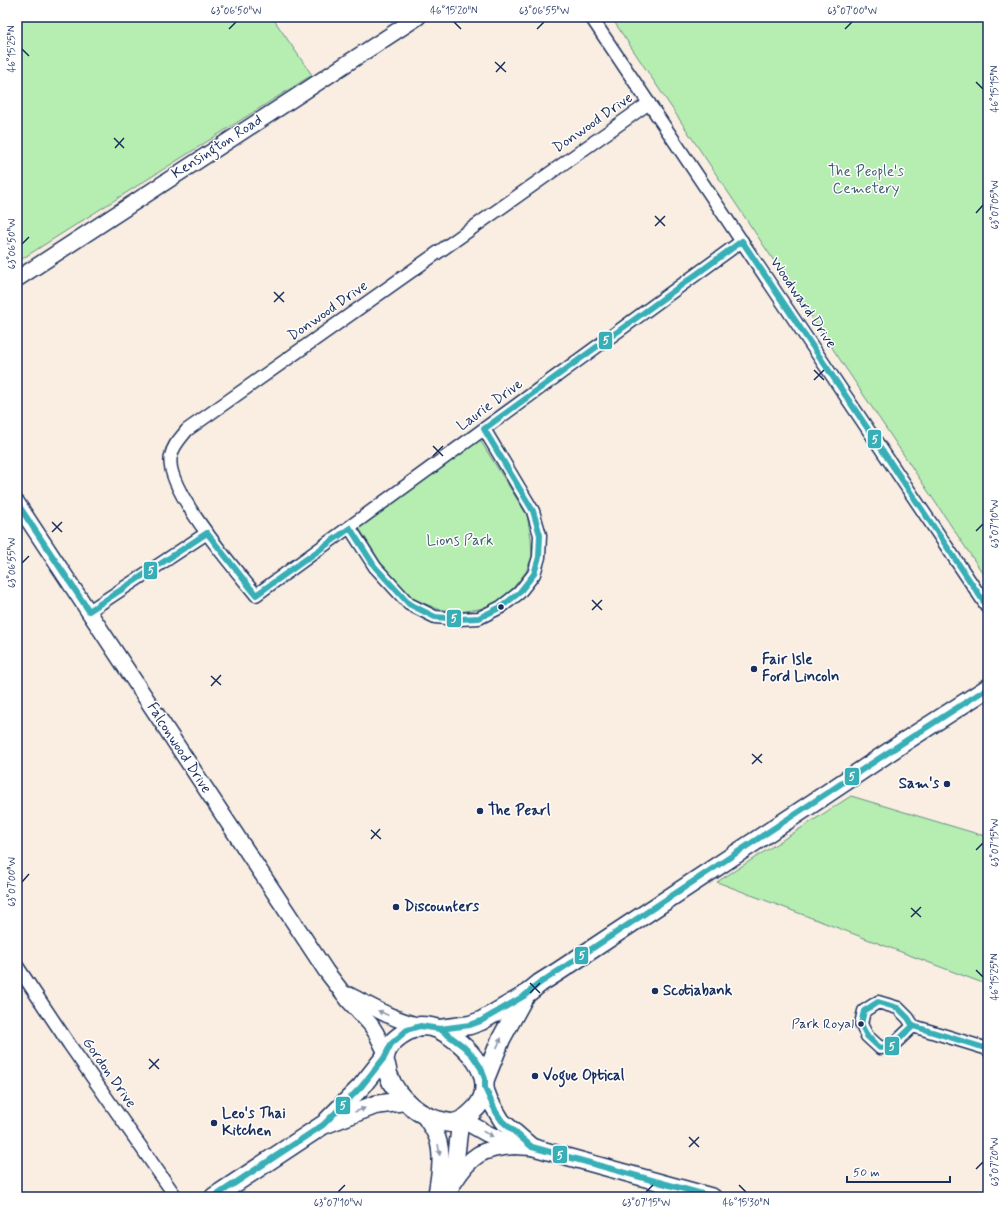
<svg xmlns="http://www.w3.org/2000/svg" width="1005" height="1214" viewBox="0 0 1005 1214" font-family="Mynerve,sans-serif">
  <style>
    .green { fill: #b6edb0; stroke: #688e87 }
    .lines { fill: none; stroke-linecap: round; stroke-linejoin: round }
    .minor-casing { stroke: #1b2f5e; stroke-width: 15 }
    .tertiary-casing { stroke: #1b2f5e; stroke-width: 18 }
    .secondary-casing { stroke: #1b2f5e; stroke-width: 19 }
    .primary-casing { stroke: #1b2f5e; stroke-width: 21 }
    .minor { stroke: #fff; stroke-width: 12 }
    .tertiary { stroke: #fff; stroke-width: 15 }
    .secondary { stroke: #fff; stroke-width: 16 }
    .primary { stroke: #fff; stroke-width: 18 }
    .bus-1-casing { stroke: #fff; stroke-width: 9 }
    .bus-1 { stroke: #38aeb6; stroke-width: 6 }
    .oneway { fill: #8d97ae }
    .ticks { fill: none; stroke: #1b2f5e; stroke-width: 1.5 }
    .bus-dot { fill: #1b2f5e; stroke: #fff; stroke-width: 1.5 }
    .labels { text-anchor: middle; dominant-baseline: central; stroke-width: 3; stroke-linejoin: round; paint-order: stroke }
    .bus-label { font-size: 14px; fill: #1b2f5e; stroke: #fff; text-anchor: end }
    .street-label { font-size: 15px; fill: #1b2f5e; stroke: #fff }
    .park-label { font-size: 15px; fill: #425e72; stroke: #fff }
    .poi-label { font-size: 15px; font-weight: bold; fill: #1b2f5e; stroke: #fff; text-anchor: start }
    .line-badge { stroke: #fff; stroke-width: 1.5 }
    .badge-label { font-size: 11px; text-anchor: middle; font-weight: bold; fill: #fff }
    .neatline { fill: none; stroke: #1b2f5e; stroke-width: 1.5 }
    .ticks-label { font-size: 10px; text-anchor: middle; fill: #1b2f5e }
  </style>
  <rect width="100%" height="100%" fill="#f9eee1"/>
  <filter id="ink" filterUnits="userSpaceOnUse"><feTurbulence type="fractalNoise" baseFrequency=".025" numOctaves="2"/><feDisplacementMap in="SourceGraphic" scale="8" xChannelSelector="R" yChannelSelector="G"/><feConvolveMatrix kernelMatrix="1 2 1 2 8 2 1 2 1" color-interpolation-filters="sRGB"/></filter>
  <g filter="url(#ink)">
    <!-- green -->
    <g class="green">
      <path d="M17,17H272L312,75L17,262Z"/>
      <path d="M611,17H988V581Z"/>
      <path d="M480,440L527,515L531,538L532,556L526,572L514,587L497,603L479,609L460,612L438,609L413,599L381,563L359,528Z"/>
      <path d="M851,796L988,837V985L717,882Z"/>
    </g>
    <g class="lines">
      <!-- minor casing -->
      <g class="minor-casing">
        <g id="minor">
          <path d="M591,17L988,608"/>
          <path d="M649,103L187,430C181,438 173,445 171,456C163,487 236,570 256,595L742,241"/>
          <path d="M350,528L375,567L409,604L435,617L459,619L479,618L501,607L519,593L534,574L539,557L540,535L533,511L484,429"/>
          <path d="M89,611L207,533"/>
          <path d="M17,966L69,1044L176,1197"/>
          <path d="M913,1026L892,1046L880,1048L867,1036L861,1024L864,1011L878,1002L898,1008L908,1018L913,1026L988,1049"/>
        </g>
      </g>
      <!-- tertiary casing -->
      <g class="tertiary-casing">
        <g id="tertiary">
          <path d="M17,279L418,17"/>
          <path d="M17,503L326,971L349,1001L371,1025L376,1033L386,1053"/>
          <path d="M349,995C372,1007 394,1020 420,1026"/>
        </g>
      </g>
      <!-- secondary casing -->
      <g class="secondary-casing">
        <g id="secondary">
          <path d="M485,1088L490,1101L502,1121L532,1147"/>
          <path d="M424,1115C428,1122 434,1129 437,1137C444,1156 439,1178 436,1197"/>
          <path d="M463,1120L486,1133L514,1146L532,1147L713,1197"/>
          <path d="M454,1182C471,1155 482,1148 514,1146"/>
          <path d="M448,1197C457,1173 456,1146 461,1121"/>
        </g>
      </g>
      <!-- primary casing -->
      <g class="primary-casing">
        <g id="primary">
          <path d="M420,1026C427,1026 434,1027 440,1030C466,1043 500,1078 477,1107C470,1114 463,1122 452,1123C447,1123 442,1121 437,1120C413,1113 390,1091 386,1065C385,1062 384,1060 385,1057C388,1040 406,1031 420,1026Z"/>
          <path d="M440,1029L470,1025L481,1021L524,996L540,983L559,971L816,801L907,740L988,688"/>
          <path d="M485,1079L501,1039L524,997"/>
          <path d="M328,1120L361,1087L384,1058"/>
          <path d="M214,1197L323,1125L375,1105L405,1101"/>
        </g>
      </g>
      <!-- minor -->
      <use href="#minor" class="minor"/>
      <!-- tertiary -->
      <use href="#tertiary" class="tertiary"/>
      <!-- secondary -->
      <use href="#secondary" class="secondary"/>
      <!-- primary -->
      <use href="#primary" class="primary"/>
      <!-- bus-1 casing -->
      <g class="bus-1-casing">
        <g id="bus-1">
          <path d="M17,503L89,611L207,533L256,595L350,528L375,567L409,604L435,617L459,619L479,618L501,607L519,593L534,574L539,557L540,535L533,511L484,429L742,241L988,608"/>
          <path d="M878,1002L898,1008L908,1018L913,1026L892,1046L880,1048L867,1036L861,1024L864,1011Z"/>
          <path d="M913,1026L988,1049"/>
          <path d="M440,1029L470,1025L481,1021L524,996L540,983L907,740L988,688"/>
          <path d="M214,1197L323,1125L361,1087L384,1058L391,1044L407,1030L420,1026L440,1029L463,1046L473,1056L481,1068L485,1079V1088L496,1112L502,1121L532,1147L713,1197"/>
        </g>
      </g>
      <!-- bus-1 -->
      <use href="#bus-1" class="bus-1"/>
    </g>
    <!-- one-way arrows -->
    <defs><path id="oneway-solid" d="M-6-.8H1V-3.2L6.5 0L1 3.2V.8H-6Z"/></defs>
    <g class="oneway">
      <use href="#oneway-solid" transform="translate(383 1013) rotate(-155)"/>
      <use href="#oneway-solid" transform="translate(499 1043) rotate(-65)"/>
      <use href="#oneway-solid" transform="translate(360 1110) rotate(-20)"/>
      <use href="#oneway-solid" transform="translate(488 1134) rotate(27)"/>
      <use href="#oneway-solid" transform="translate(439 1150) rotate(82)"/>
    </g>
  </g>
  <!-- ticks -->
  <path class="ticks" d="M454,22L461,29M229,29L236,22M537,29L544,22M845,29L852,22M22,49L29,56M495,62L506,72M496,72L505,62M976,82L983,89M114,138L124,148M115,148L124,138M976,213L983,205M655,216L665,226M655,226L665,216M22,244L29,237M274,292L284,302M274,302L284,292M814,370L824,380M814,380L824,370M433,446L443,456M433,456L443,446M52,522L62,532M976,531L983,524M52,532L62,522M22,563L29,556M592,600L602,610M592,610L602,600M211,676L221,685M211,686L221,675M752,754L762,763M752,764L762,754M371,830L381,839M371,839L380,829M976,850L983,843M22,882L29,874M911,908L921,917M911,917L921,907M976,970L983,977M530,983L540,993M530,993L540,983M149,1059L159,1069M149,1069L159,1059M689,1137L699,1147M689,1147L699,1137M976,1169L983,1162M739,1185L746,1192M338,1192L345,1185M646,1192L653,1185"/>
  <!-- markers -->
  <g class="bus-dot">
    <circle cx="501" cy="607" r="3.5"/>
    <circle cx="754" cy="669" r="4"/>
    <circle cx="947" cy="784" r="4"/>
    <circle cx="480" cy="811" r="4"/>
    <circle cx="396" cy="907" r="4"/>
    <circle cx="655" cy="991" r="4"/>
    <circle cx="861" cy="1024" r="3.5"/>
    <circle cx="535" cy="1076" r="4"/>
    <circle cx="214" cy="1123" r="4"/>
  </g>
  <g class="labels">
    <!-- bus labels -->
    <g class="bus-label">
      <text x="854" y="1024">Park Royal</text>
    </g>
    <!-- street labels -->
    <g class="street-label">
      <text transform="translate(593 123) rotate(-35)">Donwood Drive</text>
      <text transform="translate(217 147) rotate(-33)">Kensington Road</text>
      <text transform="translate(803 303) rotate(56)">Woodward Drive</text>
      <text transform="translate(328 311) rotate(-35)">Donwood Drive</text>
      <text transform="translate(490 405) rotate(-36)">Laurie Drive</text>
      <text transform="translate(179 748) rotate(57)">Falconwood Drive</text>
      <text transform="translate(109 1073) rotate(55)">Gordon Drive</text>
    </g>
    <!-- park labels -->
    <g class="park-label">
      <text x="866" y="172">The People's<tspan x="866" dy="17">Cemetery</tspan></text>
      <text x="460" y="541">Lions Park</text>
    </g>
    <!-- poi labels -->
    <g class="poi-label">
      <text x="762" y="660">Fair Isle<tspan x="762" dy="17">Ford Lincoln</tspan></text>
      <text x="939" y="784" text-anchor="end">Sam's</text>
      <text x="488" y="811">The Pearl</text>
      <text x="404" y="907">Discounters</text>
      <text x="663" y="991">Scotiabank</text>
      <text x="543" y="1076">Vogue Optical</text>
      <text x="222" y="1114">Leo's Thai<tspan x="222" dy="17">Kitchen</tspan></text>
    </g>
  </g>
  <g class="line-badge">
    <rect x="598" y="331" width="15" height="19" rx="4" fill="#38aeb6"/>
    <rect x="867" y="429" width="15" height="20" rx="4" fill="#38aeb6"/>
    <rect x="143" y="561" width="15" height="19" rx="4" fill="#38aeb6"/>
    <rect x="446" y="609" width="16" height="19" rx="4" fill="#38aeb6"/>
    <rect x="844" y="767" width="16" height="19" rx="4" fill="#38aeb6"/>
    <rect x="574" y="946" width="15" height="19" rx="4" fill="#38aeb6"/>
    <rect x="884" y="1036" width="16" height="20" rx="4" fill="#38aeb6"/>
    <rect x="335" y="1096" width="16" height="19" rx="4" fill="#38aeb6"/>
    <rect x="552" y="1145" width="16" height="19" rx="4" fill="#38aeb6"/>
  </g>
  <g class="badge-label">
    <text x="606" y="344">5</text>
    <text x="875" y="443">5</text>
    <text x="151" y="574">5</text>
    <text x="454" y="622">5</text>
    <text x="852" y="780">5</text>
    <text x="582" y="959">5</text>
    <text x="892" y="1050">5</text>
    <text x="343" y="1109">5</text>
    <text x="560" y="1159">5</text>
  </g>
  <!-- margin -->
  <rect width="1005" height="1214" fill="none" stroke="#fff" stroke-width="44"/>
  <!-- scale -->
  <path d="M847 1176v6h103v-6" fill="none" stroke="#1b2f5e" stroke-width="2"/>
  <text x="853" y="1176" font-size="12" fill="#1b2f5e" stroke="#ffffff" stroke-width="3" paint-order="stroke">50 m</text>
  <rect x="22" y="22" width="961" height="1170" class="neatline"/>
  <g class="ticks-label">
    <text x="236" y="14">63°06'50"W</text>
    <text x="454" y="14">46°15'20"N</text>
    <text x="544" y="14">63°06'55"W</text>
    <text x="852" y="14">63°07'00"W</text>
    <text transform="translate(11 49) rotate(-90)" y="4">46°15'25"N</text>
    <text transform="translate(994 89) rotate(-90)" y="4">46°15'15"N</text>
    <text transform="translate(994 205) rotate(-90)" y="4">63°07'05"W</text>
    <text transform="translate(11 244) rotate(-90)" y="4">63°06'50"W</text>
    <text transform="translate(994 524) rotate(-90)" y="4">63°07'10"W</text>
    <text transform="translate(11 563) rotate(-90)" y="4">63°06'55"W</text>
    <text transform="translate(994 843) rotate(-90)" y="4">63°07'15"W</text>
    <text transform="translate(11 882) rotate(-90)" y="4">63°07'00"W</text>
    <text transform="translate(994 977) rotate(-90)" y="4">46°15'25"N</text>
    <text transform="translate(994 1162) rotate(-90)" y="4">63°07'20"W</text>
    <text x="338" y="1206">63°07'10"W</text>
    <text x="646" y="1206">63°07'15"W</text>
    <text x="746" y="1206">46°15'30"N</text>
  </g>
</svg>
